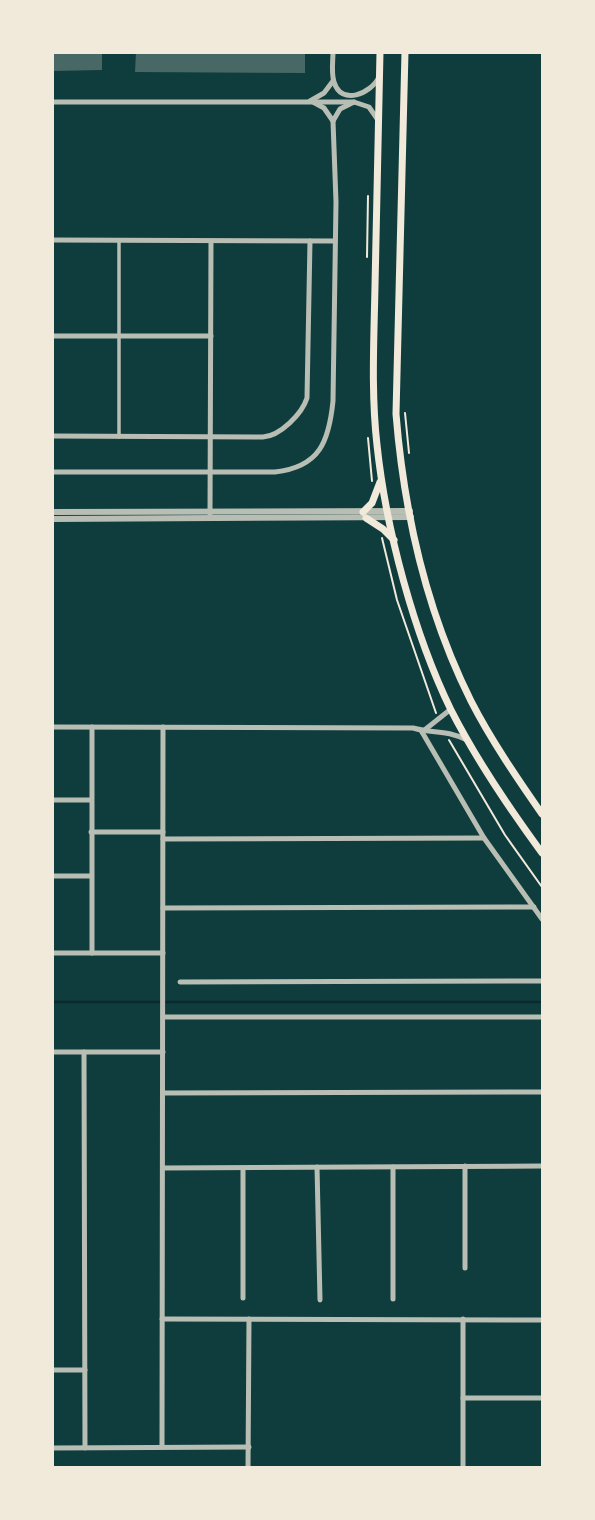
<svg xmlns="http://www.w3.org/2000/svg" width="595" height="1520" viewBox="0 0 595 1520" font-family="Figtree,sans-serif">
  <style>
    .lines { fill: none; stroke-linecap: round; stroke-linejoin: round }
    .stream { stroke: #0a2a2b; stroke-width: 2.5 }
    .building { fill: #486865 }
    .path { stroke: #f1e9da; stroke-width: 2 }
    .pedestrian { stroke: #b8beb3; stroke-width: 3.5 }
    .minor { stroke: #b8beb3; stroke-width: 5 }
    .tertiary { stroke: #b8beb3; stroke-width: 6 }
    .secondary { stroke: #f1e9da; stroke-width: 7 }
  </style>
  <rect width="100%" height="100%" fill="#0f3d3e"/>
  <g class="lines">
    <!-- stream -->
    <path class="stream" d="M52,1002H542"/>
  </g>
  <!-- building -->
  <g class="building">
    <path d="M52,52H102V70L52,71Z"/>
    <path d="M136,52H305V73L135,72Z"/>
  </g>
  <g class="lines">
    <!-- path -->
    <g class="path">
      <path d="M367,257L368,196"/>
      <path d="M405,413L409,453"/>
      <path d="M368,438L372,481"/>
      <path d="M382,538L397,600L436,713"/>
      <path d="M449,740L505,835L542,887"/>
    </g>
    <!-- pedestrian -->
    <path class="pedestrian" d="M119,240V437"/>
    <!-- minor -->
    <g class="minor">
      <path d="M333,52C333,61 331,73 334,82C341,106 371,94 379,77"/>
      <path d="M310,101L324,93L333,81"/>
      <path d="M52,102H354L369,107L378,120"/>
      <path d="M313,102L324,108L333,121"/>
      <path d="M52,240L335,241"/>
      <path d="M52,336H211"/>
      <path d="M52,436L263,437C280,436 302,414 307,398L310,241"/>
      <path d="M52,472H275C320,467 329,441 333,401L336,202L333,121L340,109L354,102"/>
      <path d="M210,514L211,241"/>
      <path d="M52,727L413,728C434,734 445,729 467,740"/>
      <path d="M422,732L484,838L542,919"/>
      <path d="M422,732L451,709"/>
      <path d="M52,800H91"/>
      <path d="M91,832H163"/>
      <path d="M163,839L484,838"/>
      <path d="M52,876H90"/>
      <path d="M163,908L534,907"/>
      <path d="M52,953H163"/>
      <path d="M92,953V727"/>
      <path d="M180,982L542,981"/>
      <path d="M163,1017H542"/>
      <path d="M52,1052H163"/>
      <path d="M84,1052L85,1448"/>
      <path d="M163,1093L542,1092"/>
      <path d="M465,1166V1268"/>
      <path d="M317,1167L320,1300"/>
      <path d="M393,1167V1299"/>
      <path d="M163,1168L542,1166"/>
      <path d="M243,1298V1168"/>
      <path d="M162,1319L542,1320"/>
      <path d="M52,1370H85"/>
      <path d="M463,1398H542"/>
      <path d="M162,1447L163,727"/>
      <path d="M52,1448L249,1447"/>
      <path d="M248,1468L249,1319"/>
      <path d="M463,1468V1319"/>
    </g>
    <!-- tertiary -->
    <g class="tertiary">
      <path d="M52,512L410,511"/>
      <path d="M52,519L411,517"/>
    </g>
    <!-- secondary -->
    <g class="secondary">
      <path d="M380,52C379,130 376,208 375,286C374,339 371,393 377,445C386,530 414,634 451,710C477,761 509,808 542,853"/>
      <path d="M405,52L396,414C404,512 427,613 471,701C491,740 517,778 542,814"/>
      <path d="M363,512L372,503L380,482"/>
      <path d="M366,518L383,529L394,540"/>
    </g>
  </g>
  <!-- border -->
  <rect width="595" height="1520" fill="none" stroke="#f1e9da" stroke-width="108"/>
</svg>
